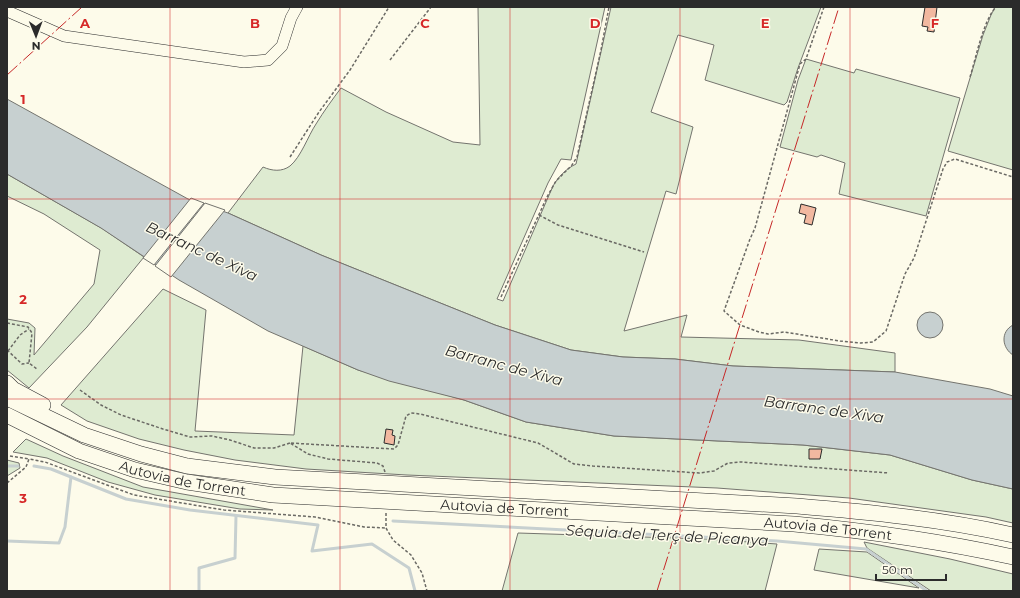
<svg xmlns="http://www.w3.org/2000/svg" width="1020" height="598" viewBox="0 0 1020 598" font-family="Montserrat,sans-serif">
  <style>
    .green { fill: #deebd1; stroke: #74746e }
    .water { fill: #c7d0d0; stroke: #74746e }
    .pier { fill: #fdfbea; stroke: #74746e }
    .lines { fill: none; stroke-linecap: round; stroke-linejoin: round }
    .stream { stroke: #c7d0d0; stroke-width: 3 }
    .building { fill: #f2b8a0; stroke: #2b2b2b }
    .minor-casing { stroke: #2b2b2b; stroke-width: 12 }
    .highway-casing { stroke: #2b2b2b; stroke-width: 16 }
    .path { stroke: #6a6964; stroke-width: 1.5; stroke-dasharray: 3 2; stroke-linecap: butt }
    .minor { stroke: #fdfbea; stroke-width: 11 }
    .highway { stroke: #fdfbea; stroke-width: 15 }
    .power { stroke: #c62828; stroke-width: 1; stroke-dasharray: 14 3 2 3; stroke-linecap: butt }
    .grid { fill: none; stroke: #d62828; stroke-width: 1; stroke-opacity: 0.55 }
    .labels { text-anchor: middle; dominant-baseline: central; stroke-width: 3; stroke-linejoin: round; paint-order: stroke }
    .street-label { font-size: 14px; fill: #2b2b2b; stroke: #fdfbea }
    .water-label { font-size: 15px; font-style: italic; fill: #2b2b2b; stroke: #fdfbea }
    .grid-label { font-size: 13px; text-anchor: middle; font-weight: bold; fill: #d62828; stroke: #fdfbea; stroke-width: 3; stroke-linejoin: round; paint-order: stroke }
  </style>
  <rect width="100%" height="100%" fill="#fdfbea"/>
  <!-- green -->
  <g class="green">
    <path d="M478,7H605L571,160L561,159L548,183L497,299L503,301L553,186C559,176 566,169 576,164L611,7H821L798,68L787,102L784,105L705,80L714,45L678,35L651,112L693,127L676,194L666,191L624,331L687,315L681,337L799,340L895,353V372L733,366L675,359L623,357L571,350L495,325L321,255L228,213L263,167C272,171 282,172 290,166C301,157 308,136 316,124C324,111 332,100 341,88L386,112L453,142L480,145Z"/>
    <path d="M995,7H1013V170L948,151L983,35L991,15Z"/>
    <path d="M806,59L854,73L856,69L960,98L926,216L839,194L845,163L821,155L817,157L780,147L798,80Z"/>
    <path d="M7,174L103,229L144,257L87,327L29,388L7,370V319L29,323L35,328L34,355L94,284L100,250L44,214L7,196Z"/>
    <path d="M163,289L206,310L195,431L294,435L303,346L358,370L464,400L526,422L614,436L803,445L890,455L972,480L1013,489V523L986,517L849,498L717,488L407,475L306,469L235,460L184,450L139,439L87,421L61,405Z"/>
    <path d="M26,439L63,456L143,487L273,510L240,509L155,495L108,482L47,458L13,452Z"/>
    <path d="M7,460L19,463L20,468L7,476Z"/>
    <path d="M518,533L707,539L777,544L765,591H502Z"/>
    <path d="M864,542L950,559L1013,574V591H931L867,548Z"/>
    <path d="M819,549L867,552L919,588L814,570Z"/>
  </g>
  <!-- water -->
  <g class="water">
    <path d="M7,99L188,199L228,213L321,255L495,325L571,350L623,357L675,359L733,366L895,372L990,389L1013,396V489L972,480L890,455L803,445L614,436L526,422L464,400L389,381L358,370L268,331L179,280L101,228L7,174Z"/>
    <circle cx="930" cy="325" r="13"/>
    <path d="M1013,325V355C1002,348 1000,332 1013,325Z"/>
  </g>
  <!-- pier -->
  <g class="pier">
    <path d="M191,198L204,203L154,265L143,258Z"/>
    <path d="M205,203L225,210L171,277L155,266Z"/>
  </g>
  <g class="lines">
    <!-- stream -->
    <g class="stream">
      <path d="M7,466H18"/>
      <path d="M34,466L51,469L126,499L190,510L318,525L312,551L372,544L409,568L415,591"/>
      <path d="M393,521L777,541L866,549L927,591"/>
      <path d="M7,541L59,543L65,527L71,477"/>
      <path d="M199,591V568L235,558L236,516"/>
    </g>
  </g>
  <!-- building -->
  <g class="building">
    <path d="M925,7H937L934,32L927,31L928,27L922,26Z"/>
    <path d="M801,204L816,208L812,225L804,223L806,215L799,213Z"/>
    <path d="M386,429L393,430L392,435L395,436L394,445L384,443Z"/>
    <path d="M809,449H822L820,459H809Z"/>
  </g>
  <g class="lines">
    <!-- minor casing -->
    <g class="minor-casing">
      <path id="minor" d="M7,11L64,36L244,62L268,60L282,46L291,18L297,7"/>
    </g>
    <!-- highway casing -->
    <g class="highway-casing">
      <g id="highway">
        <path d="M7,383L13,389L43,405"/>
        <path d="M7,398L84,435L141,454L187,466L275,477L797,506C869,512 942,519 1013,535"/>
        <path id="s1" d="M7,415L79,451L135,470L187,482L273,495L794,524C868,531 940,541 1013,557"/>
      </g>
    </g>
    <!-- path -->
    <g class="path">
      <path d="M824,7L806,59L800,64L755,228L750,239L724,311L740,325L759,332L768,334L784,332L840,341L861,343L873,342L886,331L905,274L914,258L943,169L947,162L955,159L1013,177"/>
      <path d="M390,60L431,7"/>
      <path d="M970,77C976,58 983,21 996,7"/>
      <path d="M290,157L319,112L350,70L389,7"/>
      <path d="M539,215L558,225L644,252"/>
      <path d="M501,297L547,197L556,181L572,165L577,157L601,50L609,7"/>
      <path d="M7,323L28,327L32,333L29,363L37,369"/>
      <path d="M7,350L22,364L29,363"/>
      <path d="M8,351L20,335L29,329"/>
      <path d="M80,390L101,405L121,415L163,429L190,437L212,436L230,440L254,448H274L290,443"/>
      <path d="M10,456L29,459"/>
      <path d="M385,472L383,466L377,463L328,459L308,454L290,443L394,449L398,445L406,416L411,413L420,414L538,443L574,464L593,466L699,473L714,471L728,463L741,462L889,473"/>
      <path d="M7,483L26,467L29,459L45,462L134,495L224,510L315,517L364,527L386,528"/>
      <path d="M386,513V528L393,540L411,555L422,573L427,591"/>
    </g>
    <!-- minor -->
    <use href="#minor" class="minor"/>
    <!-- highway -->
    <use href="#highway" class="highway"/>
    <!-- power -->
    <g class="power">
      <path d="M7,75L82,7"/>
      <path d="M657,591L839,7"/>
    </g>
  </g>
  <!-- grid -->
  <path class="grid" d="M170,7V591M340,7V591M510,7V591M680,7V591M850,7V591M7,199H1013M7,399H1013"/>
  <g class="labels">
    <!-- street labels -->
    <g class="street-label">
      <text stroke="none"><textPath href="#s1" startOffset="188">Autovia de Torrent</textPath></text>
      <text stroke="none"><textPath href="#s1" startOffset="512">Autovia de Torrent</textPath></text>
      <text stroke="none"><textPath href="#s1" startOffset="836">Autovia de Torrent</textPath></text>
    </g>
    <!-- water labels -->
    <g class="water-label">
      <text transform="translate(202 251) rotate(25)">Barranc de Xiva</text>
      <text transform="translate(504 365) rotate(15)">Barranc de Xiva</text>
      <text transform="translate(824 409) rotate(8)">Barranc de Xiva</text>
      <text transform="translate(667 535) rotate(3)">Séquia del Terç de Picanya</text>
    </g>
  </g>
  <g class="grid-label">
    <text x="85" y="28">A</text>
    <text x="255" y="28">B</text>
    <text x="425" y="28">C</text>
    <text x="595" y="28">D</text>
    <text x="765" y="28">E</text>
    <text x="935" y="28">F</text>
    <text x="23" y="104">1</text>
    <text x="23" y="304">2</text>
    <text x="23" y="503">3</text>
  </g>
  <!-- border -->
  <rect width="1020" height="598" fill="none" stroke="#2b2b2b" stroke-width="16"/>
  <!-- north arrow -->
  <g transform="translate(36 36) rotate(179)" stroke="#fdfbea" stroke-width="3" paint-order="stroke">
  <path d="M0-3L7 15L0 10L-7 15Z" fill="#2b2b2b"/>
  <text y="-6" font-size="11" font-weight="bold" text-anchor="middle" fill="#2b2b2b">N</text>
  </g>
  <!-- scale -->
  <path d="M876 574v6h70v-6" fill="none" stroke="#2b2b2b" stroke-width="2"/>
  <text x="882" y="574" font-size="12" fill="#2b2b2b" stroke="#fdfbea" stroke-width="3" paint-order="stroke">50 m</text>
</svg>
